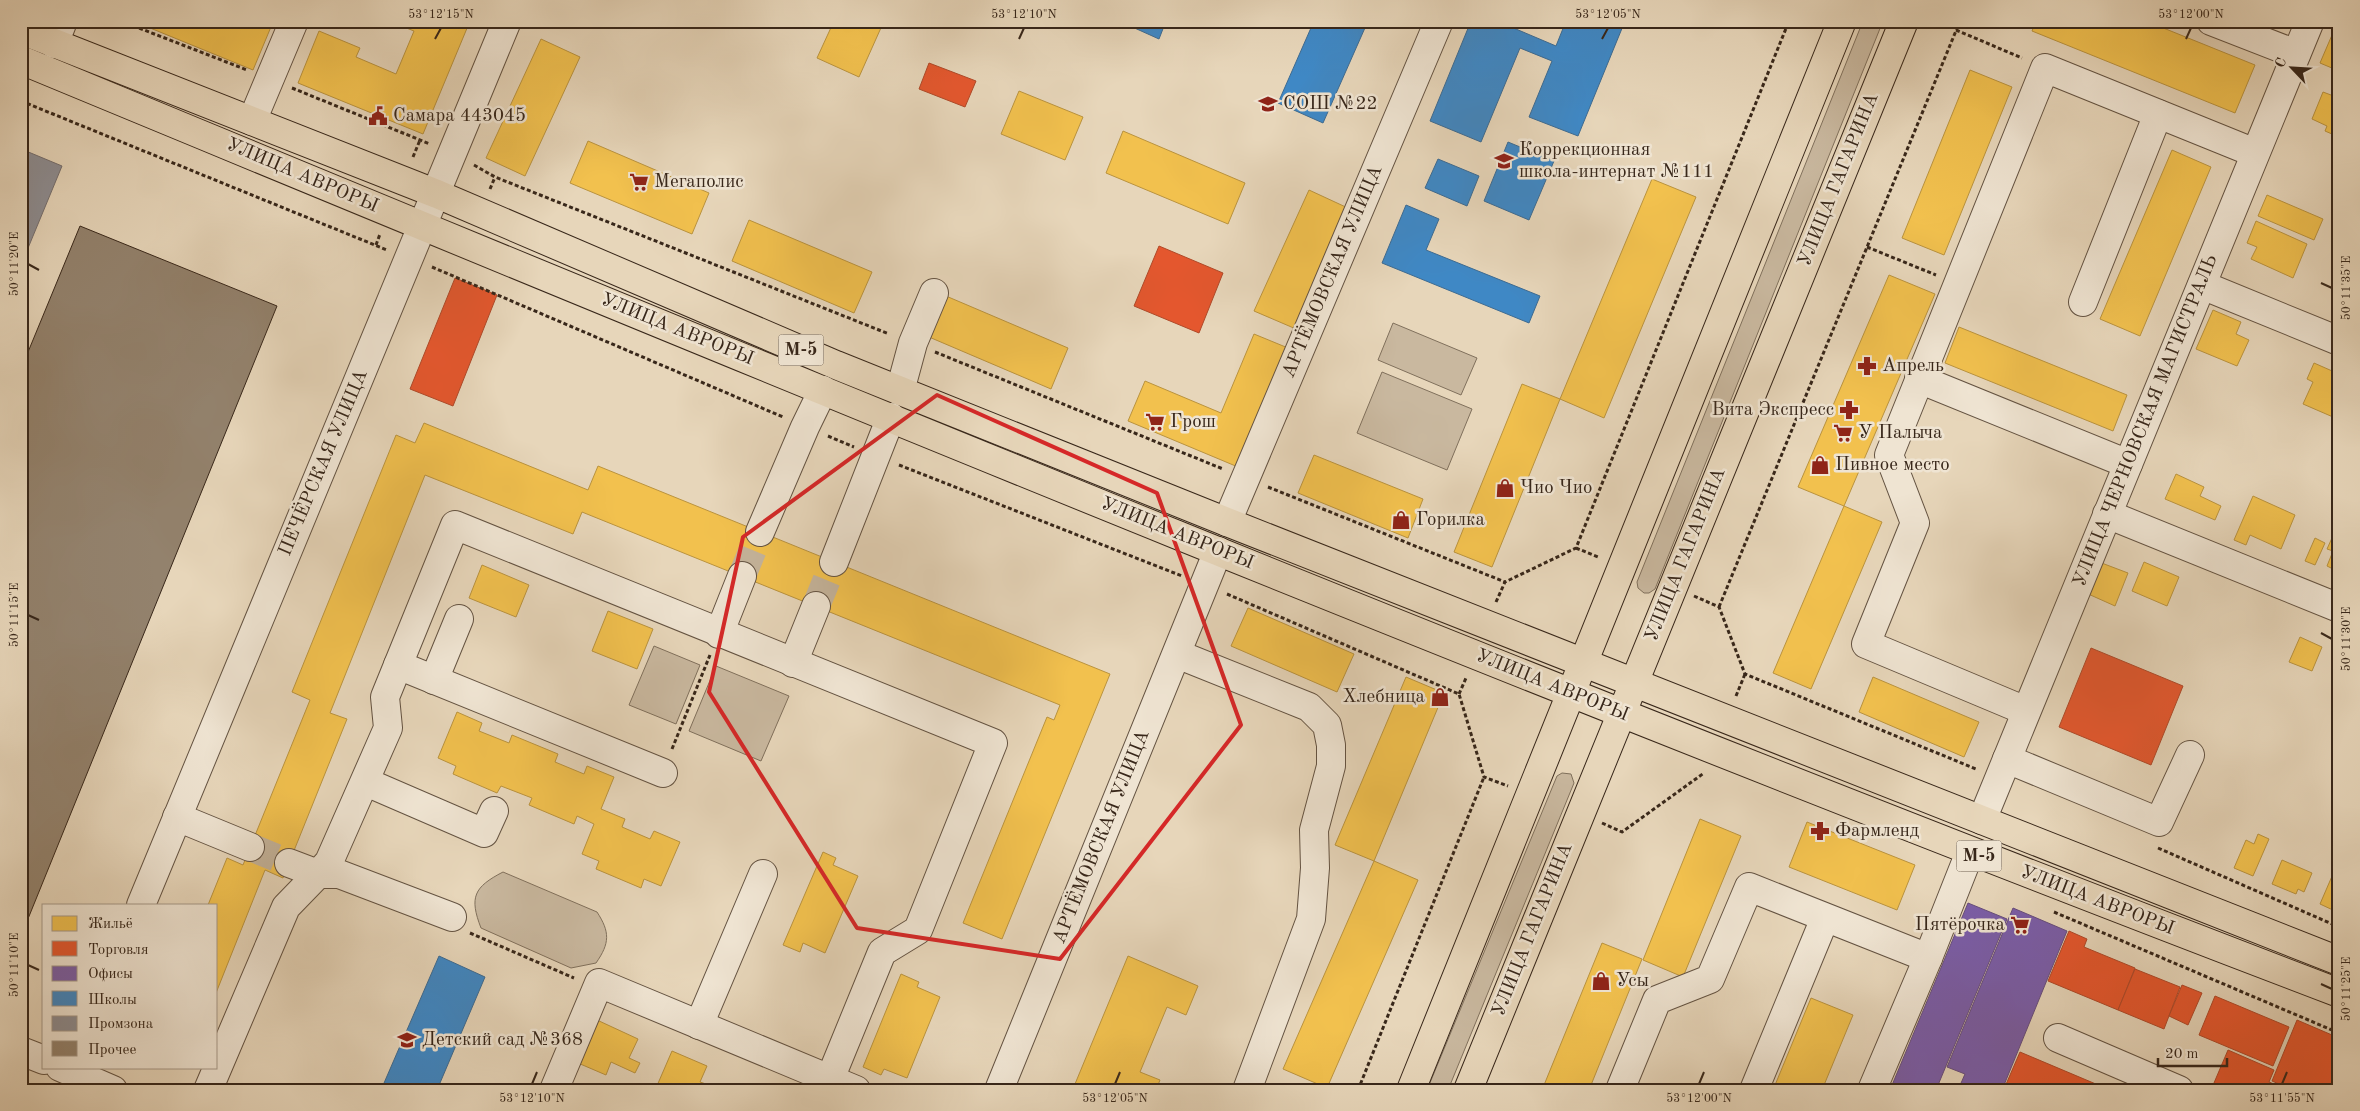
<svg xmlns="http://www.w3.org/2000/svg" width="2360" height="1111" viewBox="0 0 2360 1111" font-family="'Old Standard TT',serif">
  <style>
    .green { fill: #c9b89f; stroke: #80705c }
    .homes { fill: #f2c14e; stroke: #ba933e }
    .shops { fill: #e4572e; stroke: #b04928 }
    .offices { fill: #7b5ea7; stroke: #674e7d }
    .schools { fill: #3f88c5; stroke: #3d6b92 }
    .industry { fill: #8d8d92; stroke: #746e6e }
    .building { fill: #93826d; stroke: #38271a }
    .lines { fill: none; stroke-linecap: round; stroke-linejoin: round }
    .minor-tunnel { stroke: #c4b39a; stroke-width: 28; stroke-dasharray: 28 14; stroke-linecap: butt }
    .minor-casing { stroke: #645342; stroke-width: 30 }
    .major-casing { stroke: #38271a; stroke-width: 30 }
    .path { stroke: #38271a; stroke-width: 3; stroke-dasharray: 4 2.5; stroke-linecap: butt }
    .minor { stroke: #efe4d2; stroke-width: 28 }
    .major { stroke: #e7d6ba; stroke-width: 28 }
    .marked { fill: none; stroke: #d62828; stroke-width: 4; stroke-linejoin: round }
    .ticks { fill: none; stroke: #38271a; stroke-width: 2 }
    .labels { text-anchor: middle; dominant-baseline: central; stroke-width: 5; stroke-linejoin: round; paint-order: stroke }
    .shield { fill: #efe4d2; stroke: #6f6051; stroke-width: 1 }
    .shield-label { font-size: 18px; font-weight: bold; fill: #38271a }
    .poi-label { font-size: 19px; fill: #38271a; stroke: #efe4d2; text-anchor: start }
    .street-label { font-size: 19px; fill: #38271a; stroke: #efe4d2 }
    .neatline { fill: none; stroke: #38271a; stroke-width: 2 }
    .ticks-label { font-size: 12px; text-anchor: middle; fill: #38271a }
  </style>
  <rect width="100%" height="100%" fill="#e7d6ba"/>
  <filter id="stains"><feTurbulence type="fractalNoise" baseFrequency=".004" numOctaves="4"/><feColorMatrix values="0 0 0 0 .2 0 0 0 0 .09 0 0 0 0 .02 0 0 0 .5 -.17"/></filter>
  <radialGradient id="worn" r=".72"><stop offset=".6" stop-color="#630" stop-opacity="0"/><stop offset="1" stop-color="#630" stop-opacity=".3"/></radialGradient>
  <!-- green -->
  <g class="green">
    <path d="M1863,21H1883L1655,589L1649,593H1644L1638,588L1637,582Z"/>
    <path d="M1393,323L1477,358L1461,395L1378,360Z"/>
    <path d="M1382,372L1472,409L1447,470L1357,433Z"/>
    <path d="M654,646L700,665L676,724L629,705Z"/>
    <path d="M716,666L789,696L761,761L689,731Z"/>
    <path d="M1562,773L1571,774L1574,783L1448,1090H1427L1557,776Z"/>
    <path d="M503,872L597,912C610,932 610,943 596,963L571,968L481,928C469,897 474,887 503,872Z"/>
  </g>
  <!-- homes -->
  <g class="homes">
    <path d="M133,21H272L273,22L253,70Z"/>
    <path d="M406,21H470L423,134L298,83L319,31L360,48L356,57L396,74L414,31L404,27Z"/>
    <path d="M834,21H884L859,77L817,58Z"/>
    <path d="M2036,21H2146L2255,65L2235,113L2032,31Z"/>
    <path d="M2338,21H2339V71L2320,63Z"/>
    <path d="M541,39L580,57L525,176L486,158Z"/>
    <path d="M1970,70L2012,87L1944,255L1902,238Z"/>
    <path d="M1019,91L1083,117L1065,160L1001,134Z"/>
    <path d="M2323,92L2339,98V137L2325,131L2327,126L2312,119Z"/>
    <path d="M1123,131L1245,183L1228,224L1106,173Z"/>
    <path d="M588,141L709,193L692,234L570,183Z"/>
    <path d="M2172,150L2211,167L2140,336L2100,319Z"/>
    <path d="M1652,179L1696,197L1604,418L1560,399Z"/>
    <path d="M1309,190L1350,209L1296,329L1254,311Z"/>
    <path d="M2267,195L2323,219L2314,240L2258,216Z"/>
    <path d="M749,220L872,272L854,313L732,261Z"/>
    <path d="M2256,221L2307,244L2293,278L2251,259L2257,247L2247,243Z"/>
    <path d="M1889,275L1935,294L1844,506L1798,487Z"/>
    <path d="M946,296L1068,348L1051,389L929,337Z"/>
    <path d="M2213,310L2241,322L2236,334L2249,340L2237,366L2196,349Z"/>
    <path d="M1959,327L2127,395L2113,431L1945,363Z"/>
    <path d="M1254,334L1288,348L1238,467L1128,421L1145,381L1221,413Z"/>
    <path d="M2314,363L2339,374V404L2333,417L2303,404L2313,382L2307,379Z"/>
    <path d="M1522,384L1560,399L1492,567L1454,552Z"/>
    <path d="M424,423L588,490L598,466L1110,674L1002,939L963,923L1047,717L1054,720L1060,705L582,512L573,534L425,475L330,713L347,719L289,863L283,878L265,870L216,993V905H208L227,858L243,865L310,700L292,692L396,435L415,443Z"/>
    <path d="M1314,455L1423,499L1408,538L1298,493Z"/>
    <path d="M2176,474L2204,487L2200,496L2221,506L2215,520L2165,499Z"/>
    <path d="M2253,496L2295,515L2281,549L2250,535L2246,545L2234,540Z"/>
    <path d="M1844,506L1882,522L1811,689L1773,673Z"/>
    <path d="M2336,529L2339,530V572L2327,566L2333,551L2327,549Z"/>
    <path d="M2315,538L2325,543L2315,565L2305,561Z"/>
    <path d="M2099,562L2128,573L2115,606L2086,593Z"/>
    <path d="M2144,562L2179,577L2167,606L2132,591Z"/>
    <path d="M482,565L529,585L516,617L469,598Z"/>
    <path d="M1248,608L1354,654L1337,692L1231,646Z"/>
    <path d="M608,611L653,629L637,669L592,651Z"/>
    <path d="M2300,637L2322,647L2312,671L2289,662Z"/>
    <path d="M1406,677L1444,693L1374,861L1335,845Z"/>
    <path d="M1873,677L1979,722L1964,757L1859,712Z"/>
    <path d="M457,712L482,723L479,731L509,743L512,735L558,754L555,762L584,774L587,766L614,777L601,809L625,819L622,827L650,839L654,831L680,842L661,886L644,879L641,888L596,869L599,861L582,854L594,824L577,816L574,824L529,805L532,798L501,786L497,793L453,774L456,766L438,758Z"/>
    <path d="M1700,819L1741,836L1683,977L1643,960Z"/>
    <path d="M1807,822L1915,865L1897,910L1789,867Z"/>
    <path d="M2258,834L2269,839L2253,876L2234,868L2246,840L2254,844Z"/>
    <path d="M823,852L836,858L833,865L858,876L825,953L803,943L800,952L783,945Z"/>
    <path d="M2282,860L2312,873L2304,892L2298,889L2296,894L2272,884Z"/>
    <path d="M2339,860V903L2335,911L2320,904Z"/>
    <path d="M1374,861L1418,880L1327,1088L1283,1069Z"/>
    <path d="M1602,943L1642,959L1589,1090H1542Z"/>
    <path d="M1128,956L1198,986L1186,1015L1167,1007L1140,1072L1160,1080L1156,1090H1088L1075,1084Z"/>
    <path d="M901,974L919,982L917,987L940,997L907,1078L884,1069L881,1075L863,1067Z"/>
    <path d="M1811,998L1853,1015L1822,1090H1773Z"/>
    <path d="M597,1020L638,1039L629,1058L640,1063L635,1073L611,1062L606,1075L578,1063Z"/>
    <path d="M672,1051L707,1066L700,1082L709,1085L707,1090H660L656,1088Z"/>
  </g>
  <!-- shops -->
  <g class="shops">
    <path d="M929,63L976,81L965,107L919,89Z"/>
    <path d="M1159,246L1223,273L1199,333L1134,306Z"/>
    <path d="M455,278L497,295L453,406L410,389Z"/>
    <path d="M2091,648L2183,686L2151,765L2059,727Z"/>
    <path d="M2069,931L2087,939L2084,947L2135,968L2118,1010L2048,981Z"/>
    <path d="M2135,969L2180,987L2164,1029L2118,1010Z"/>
    <path d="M2182,985L2202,993L2188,1025L2169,1016Z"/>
    <path d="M2215,996L2289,1027L2273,1066L2199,1035Z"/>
    <path d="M2297,1020L2339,1038V1090H2293L2272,1081Z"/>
    <path d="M2228,1050L2274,1070L2269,1082L2288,1090H2211Z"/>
    <path d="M2020,1052L2110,1090L2004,1089Z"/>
  </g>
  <!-- offices -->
  <g class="offices">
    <path d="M1968,903L2007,919L1936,1090H1890Z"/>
    <path d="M2013,908L2067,931L2002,1090H1958L1965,1074L1947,1067Z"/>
  </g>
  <!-- schools -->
  <g class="schools">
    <path d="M1119,21H1166L1159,39Z"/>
    <path d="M1314,21H1368L1323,123L1278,103Z"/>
    <path d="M1471,21H1497L1556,46L1566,21H1625L1578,136L1529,117L1552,61L1520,48L1481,142L1430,121Z"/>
    <path d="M1508,142L1554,161L1529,220L1484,201Z"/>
    <path d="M1438,159L1479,176L1467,206L1425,188Z"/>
    <path d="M1406,205L1439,219L1426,250L1540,296L1529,323L1382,263Z"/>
    <path d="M439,956L485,977L437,1090H381Z"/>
  </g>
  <!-- industry -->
  <path class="industry" d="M26,151L62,166L21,265V162Z"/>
  <!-- building -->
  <path class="building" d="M80,226L277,306L21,936V369Z"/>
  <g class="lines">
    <!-- minor-tunnel -->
    <g class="minor-tunnel">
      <path d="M742,576L760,532"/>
      <path d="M816,606L834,562"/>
      <path d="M250,847L289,863"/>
    </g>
    <!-- minor casing -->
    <g class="minor-casing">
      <g id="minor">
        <path d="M2211,21L2296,54"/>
        <path d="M54,44L63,21"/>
        <path d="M252,121L294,21"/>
        <path d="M2202,285L2339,341"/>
        <path d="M2083,302L2158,114"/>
        <path d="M1919,379L2128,464"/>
        <path d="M900,391L913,343L934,293"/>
        <path d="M2107,514L2339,608"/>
        <path d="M1227,522L1439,21"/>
        <path d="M760,532L805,427L823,390"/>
        <path d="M834,562L891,417"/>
        <path d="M719,634L742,576"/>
        <path d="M1177,654L1309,707L1327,725L1331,745V766L1314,830L1315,868L1311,919L1247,1090"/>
        <path d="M793,663L816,606"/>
        <path d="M398,665L663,773"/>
        <path d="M434,680L459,619"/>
        <path d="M2026,711L1866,644L1915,523L1889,455L2045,68L2255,153"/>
        <path d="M2007,759L2159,822L2190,755"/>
        <path d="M366,782L484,833L494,811"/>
        <path d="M177,817L250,847"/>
        <path d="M1982,820L2310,21"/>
        <path d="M289,863L318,874L329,862L388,728L385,697L455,525L993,743L918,930L882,952L830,1079"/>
        <path d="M141,905L507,21"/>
        <path d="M699,1025L763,874"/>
        <path d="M2058,1038L2179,1090"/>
        <path d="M21,1051L44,1060"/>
        <path d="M60,1067L113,1090"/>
        <path d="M208,1090L286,907L318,874H339L452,917"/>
        <path d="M554,1090L599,983L856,1090"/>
        <path d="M999,1090L1218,551"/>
        <path d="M1620,1090L1657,1000L1710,979L1749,887L1928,958"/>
        <path d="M1754,1090L1825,918"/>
        <path d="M1872,1090L1928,958L1970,852"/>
      </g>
    </g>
    <!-- major casing -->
    <g class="major-casing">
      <g id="major">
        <path d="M21,30L437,194L836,365L1227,522L2339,961"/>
        <path d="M21,60C791,379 1561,696 2339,993"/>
        <path d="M1411,1090L1842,21"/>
        <path d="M1468,1090L1904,21"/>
      </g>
    </g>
    <!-- path -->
    <g class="path">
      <path d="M121,21L247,70"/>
      <path d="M1956,30L2022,58"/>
      <path d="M292,88L430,144"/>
      <path d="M21,101L387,250"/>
      <path d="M413,157L420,140"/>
      <path d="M474,165L495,177L889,334"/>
      <path d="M490,189L495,177"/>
      <path d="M376,245L380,234"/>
      <path d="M1867,247L1936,275"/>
      <path d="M432,267L783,417"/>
      <path d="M935,352L1223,469"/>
      <path d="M828,436L854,447"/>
      <path d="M899,465L1182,576"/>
      <path d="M1268,487L1505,582"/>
      <path d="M1576,548L1598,557"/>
      <path d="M1227,594L1459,694L1484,777L1508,786"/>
      <path d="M1694,596L1719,607L1745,674L1976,769"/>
      <path d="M1496,602L1505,582L1576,548L1789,21"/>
      <path d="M1719,607L1960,21"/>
      <path d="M1459,694L1466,678"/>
      <path d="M1736,696L1745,674"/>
      <path d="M672,749L710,655"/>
      <path d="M1602,823L1622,832L1704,773"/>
      <path d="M2158,848L2339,927"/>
      <path d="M2054,912L2339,1033"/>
      <path d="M470,933L574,978"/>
      <path d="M1358,1090L1484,777"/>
    </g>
    <!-- minor -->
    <use href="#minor" class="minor"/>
    <!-- major -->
    <use href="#major" class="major"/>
  </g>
  <!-- marked area -->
  <path class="marked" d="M937,395L1157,493L1241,725L1060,959L857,928L709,692L743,537Z"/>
  <!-- ticks -->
  <path class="ticks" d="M435,39L441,28M1019,39L1024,28M1602,39L1608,28M2186,39L2191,28M28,264L39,270M2321,283L2332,288M28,615L39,620M2321,633L2332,639M28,965L39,970M2321,984L2332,989M532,1084L537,1072M1115,1084L1120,1072M1699,1084L1704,1072M2282,1084L2287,1072"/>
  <!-- icons -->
  <defs>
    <g id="school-bare" transform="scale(1.5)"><path d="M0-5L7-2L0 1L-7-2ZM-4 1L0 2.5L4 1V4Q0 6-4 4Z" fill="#8f2418" stroke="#efe4d2" stroke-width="2.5" paint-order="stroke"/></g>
    <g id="civic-bare" transform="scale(1.5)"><path d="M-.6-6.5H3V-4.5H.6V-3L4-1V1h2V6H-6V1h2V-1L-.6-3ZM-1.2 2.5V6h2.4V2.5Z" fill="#8f2418" stroke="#efe4d2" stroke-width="2.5" paint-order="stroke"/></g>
    <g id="supermarket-bare" transform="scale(1.5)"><path d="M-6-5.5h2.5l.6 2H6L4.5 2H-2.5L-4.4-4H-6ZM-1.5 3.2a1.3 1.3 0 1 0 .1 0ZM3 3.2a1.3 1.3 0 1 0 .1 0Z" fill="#8f2418" stroke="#efe4d2" stroke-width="2.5" paint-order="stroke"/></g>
    <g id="pharmacy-bare" transform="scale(1.5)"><path d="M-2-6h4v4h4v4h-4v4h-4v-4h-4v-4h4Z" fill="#8f2418" stroke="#efe4d2" stroke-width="2.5" paint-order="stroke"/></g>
    <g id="shop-bare" transform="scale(1.5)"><path d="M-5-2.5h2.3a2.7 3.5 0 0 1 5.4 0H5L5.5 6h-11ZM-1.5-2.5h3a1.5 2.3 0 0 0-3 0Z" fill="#8f2418" stroke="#efe4d2" stroke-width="2.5" paint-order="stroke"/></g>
  </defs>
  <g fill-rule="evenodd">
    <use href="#school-bare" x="1268" y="104"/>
    <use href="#civic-bare" x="378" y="116"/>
    <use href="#school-bare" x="1504" y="161"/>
    <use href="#supermarket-bare" x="639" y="182"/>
    <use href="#pharmacy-bare" x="1867" y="366"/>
    <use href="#pharmacy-bare" x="1849" y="410"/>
    <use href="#supermarket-bare" x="1155" y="422"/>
    <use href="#supermarket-bare" x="1843" y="433"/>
    <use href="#shop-bare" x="1820" y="465"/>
    <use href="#shop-bare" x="1505" y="488"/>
    <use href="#shop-bare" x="1401" y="520"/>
    <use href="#shop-bare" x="1440" y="697"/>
    <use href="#pharmacy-bare" x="1820" y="831"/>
    <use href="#supermarket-bare" x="2020" y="925"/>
    <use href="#shop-bare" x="1601" y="981"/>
    <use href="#school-bare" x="407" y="1040"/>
  </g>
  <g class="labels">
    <!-- shield labels -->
    <g class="shield">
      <rect x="778.5" y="334.5" width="45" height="31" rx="4"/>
      <rect x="1956.5" y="840.5" width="45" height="31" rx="4"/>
    </g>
    <g class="shield-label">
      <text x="801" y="350">М-5</text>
      <text x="1979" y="856">М-5</text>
    </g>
    <!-- poi labels -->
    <g class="poi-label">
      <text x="1283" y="104">СОШ №22</text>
      <text x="393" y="116">Самара 443045</text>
      <text x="1519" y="150">Коррекционная<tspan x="1519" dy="22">школа-интернат №111</tspan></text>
      <text x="654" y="182">Мегаполис</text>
      <text x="1882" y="366">Апрель</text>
      <text x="1834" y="410" text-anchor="end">Вита Экспресс</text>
      <text x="1170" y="422">Грош</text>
      <text x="1858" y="433">У Палыча</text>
      <text x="1835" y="465">Пивное место</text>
      <text x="1520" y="488">Чио Чио</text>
      <text x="1416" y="520">Горилка</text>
      <text x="1425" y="697" text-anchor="end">Хлебница</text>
      <text x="1835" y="831">Фармленд</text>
      <text x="2005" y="925" text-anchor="end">Пятёрочка</text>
      <text x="1616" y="981">Усы</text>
      <text x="422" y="1040">Детский сад №368</text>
    </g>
    <!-- street labels -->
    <g class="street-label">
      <text transform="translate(302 176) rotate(23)">УЛИЦА АВРОРЫ</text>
      <text transform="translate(1839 180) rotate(-68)">УЛИЦА ГАГАРИНА</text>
      <text transform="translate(1333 272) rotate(-67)">АРТЁМОВСКАЯ УЛИЦА</text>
      <text transform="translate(677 330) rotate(22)">УЛИЦА АВРОРЫ</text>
      <text transform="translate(2146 421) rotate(-68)">УЛИЦА ЧЕРНОВСКАЯ МАГИСТРАЛЬ</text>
      <text transform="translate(324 463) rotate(-67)">ПЕЧЁРСКАЯ УЛИЦА</text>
      <text transform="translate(1177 534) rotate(22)">УЛИЦА АВРОРЫ</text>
      <text transform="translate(1686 555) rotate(-68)">УЛИЦА ГАГАРИНА</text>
      <text transform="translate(1552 686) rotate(22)">УЛИЦА АВРОРЫ</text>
      <text transform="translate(1102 837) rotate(-68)">АРТЁМОВСКАЯ УЛИЦА</text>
      <text transform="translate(2097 901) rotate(21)">УЛИЦА АВРОРЫ</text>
      <text transform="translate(1533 930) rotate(-68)">УЛИЦА ГАГАРИНА</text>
    </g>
  </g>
  <!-- margin -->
  <rect width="2360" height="1111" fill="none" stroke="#e7d6ba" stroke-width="55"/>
  <!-- legend -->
  <rect x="42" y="904" width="175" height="165" fill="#efe4d2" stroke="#a69888"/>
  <rect x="52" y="916" width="25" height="15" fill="#f2c14e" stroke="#a69888"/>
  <text x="88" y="928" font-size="15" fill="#38271a">Жильё</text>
  <rect x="52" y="941" width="25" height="15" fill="#e4572e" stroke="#a69888"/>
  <text x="88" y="954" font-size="15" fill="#38271a">Торговля</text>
  <rect x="52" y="966" width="25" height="15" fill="#7b5ea7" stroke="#a69888"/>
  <text x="88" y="978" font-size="15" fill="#38271a">Офисы</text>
  <rect x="52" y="991" width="25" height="15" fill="#3f88c5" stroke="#a69888"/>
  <text x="88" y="1004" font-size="15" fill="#38271a">Школы</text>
  <rect x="52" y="1016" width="25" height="15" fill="#8d8d92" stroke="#a69888"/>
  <text x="88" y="1028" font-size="15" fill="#38271a">Промзона</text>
  <rect x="52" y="1041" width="25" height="15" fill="#93826d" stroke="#a69888"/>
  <text x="88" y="1054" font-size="15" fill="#38271a">Прочее</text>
  <!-- north arrow -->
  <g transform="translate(2292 68) rotate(295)" stroke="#efe4d2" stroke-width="4" paint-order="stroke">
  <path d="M0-4L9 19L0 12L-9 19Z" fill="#38271a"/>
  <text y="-8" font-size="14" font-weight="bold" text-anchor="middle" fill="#38271a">С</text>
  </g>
  <!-- scale -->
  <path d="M2158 1058v8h69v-8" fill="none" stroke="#38271a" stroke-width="2.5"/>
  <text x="2165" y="1058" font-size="15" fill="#38271a" stroke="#efe4d2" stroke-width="4" paint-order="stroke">20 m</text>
  <rect x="28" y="28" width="2304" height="1056" class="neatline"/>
  <g class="ticks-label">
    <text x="441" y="18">53°12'15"N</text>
    <text x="1024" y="18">53°12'10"N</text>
    <text x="1608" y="18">53°12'05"N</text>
    <text x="2191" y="18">53°12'00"N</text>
    <text transform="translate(14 264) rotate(-90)" y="4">50°11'20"E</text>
    <text transform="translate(2346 288) rotate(-90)" y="4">50°11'35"E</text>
    <text transform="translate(14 615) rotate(-90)" y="4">50°11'15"E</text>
    <text transform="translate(2346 639) rotate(-90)" y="4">50°11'30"E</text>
    <text transform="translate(14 965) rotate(-90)" y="4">50°11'10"E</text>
    <text transform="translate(2346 989) rotate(-90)" y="4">50°11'25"E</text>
    <text x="532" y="1102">53°12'10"N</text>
    <text x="1115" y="1102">53°12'05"N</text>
    <text x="1699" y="1102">53°12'00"N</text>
    <text x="2282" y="1102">53°11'55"N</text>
  </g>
  <rect width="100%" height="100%" filter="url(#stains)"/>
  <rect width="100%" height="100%" fill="url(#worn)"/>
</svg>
